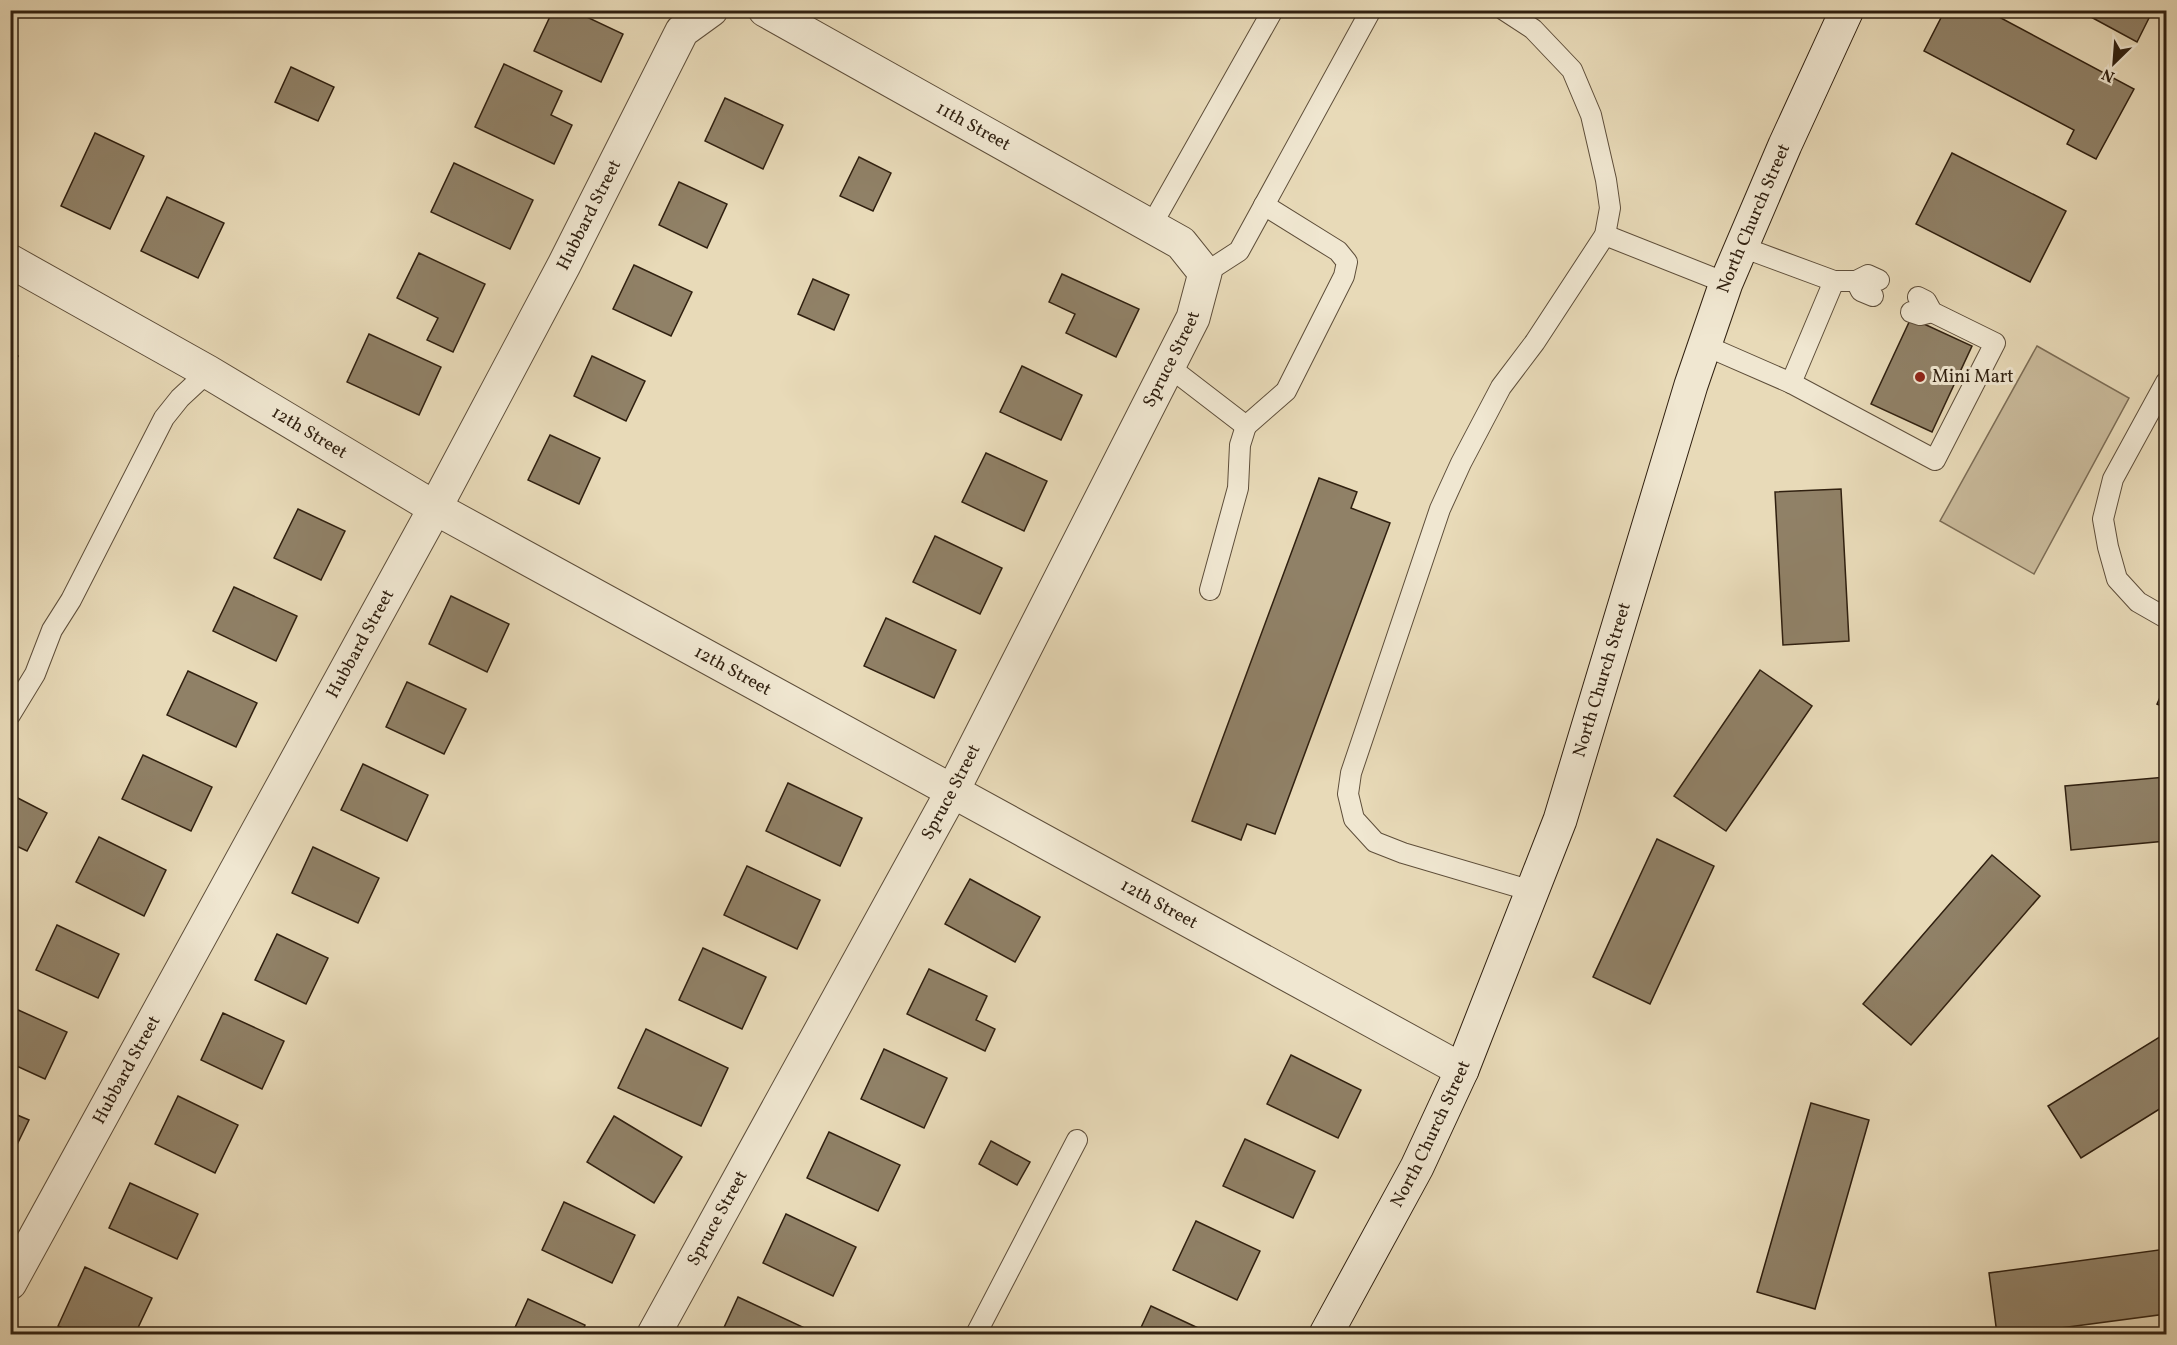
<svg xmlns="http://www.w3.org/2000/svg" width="2177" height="1345" viewBox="0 0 2177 1345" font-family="Vollkorn,serif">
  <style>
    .green { fill: #c9ba9b; stroke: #7c6d56; stroke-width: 1.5 }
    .building { fill: #908167; stroke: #302010; stroke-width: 1.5 }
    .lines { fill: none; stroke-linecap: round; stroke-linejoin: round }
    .service-casing { stroke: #5e4e3a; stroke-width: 22 }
    .minor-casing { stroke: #5e4e3a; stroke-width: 35 }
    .secondary-casing { stroke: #302010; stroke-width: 35 }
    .service { stroke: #f0e7d1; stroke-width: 20 }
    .minor { stroke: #f0e7d1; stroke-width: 33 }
    .secondary { stroke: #f0e7d1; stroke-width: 33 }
    .poi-dot { fill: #8f2418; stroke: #f0e7d1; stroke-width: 2 }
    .labels { text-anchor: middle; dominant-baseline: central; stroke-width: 6; stroke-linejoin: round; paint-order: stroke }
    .street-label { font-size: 18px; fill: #302010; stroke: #f0e7d1 }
    .poi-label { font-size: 18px; fill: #302010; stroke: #f0e7d1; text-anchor: start }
  </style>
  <rect width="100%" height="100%" fill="#e8dab8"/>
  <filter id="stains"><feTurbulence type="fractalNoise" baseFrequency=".00333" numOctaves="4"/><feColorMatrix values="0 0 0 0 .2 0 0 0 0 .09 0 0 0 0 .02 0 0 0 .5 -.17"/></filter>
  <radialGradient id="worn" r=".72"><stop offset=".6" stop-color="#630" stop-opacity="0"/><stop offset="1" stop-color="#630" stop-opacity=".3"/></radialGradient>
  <!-- green -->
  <path class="green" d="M2037,346L2129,398L2034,574L1940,521Z"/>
  <!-- building -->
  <g class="building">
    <path d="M553,10H572L623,34L601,82L534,51Z"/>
    <path d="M1945,10H1986L2134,89L2096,159L2067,144L2074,130L1924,51Z"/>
    <path d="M2078,10H2153L2137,42Z"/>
    <path d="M504,64L562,91L551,115L572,125L554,164L475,127Z"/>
    <path d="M291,67L334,87L318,121L275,102Z"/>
    <path d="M725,98L783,125L763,169L705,141Z"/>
    <path d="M95,133L144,156L110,229L61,206Z"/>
    <path d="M1952,153L2066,211L2030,282L1916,224Z"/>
    <path d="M859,157L891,173L873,211L840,196Z"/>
    <path d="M454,163L533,200L510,249L431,212Z"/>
    <path d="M679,182L727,204L707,248L659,225Z"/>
    <path d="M167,197L224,223L198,278L141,251Z"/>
    <path d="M419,253L485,284L453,352L427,340L438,318L397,298Z"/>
    <path d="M634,265L692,292L671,336L613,309Z"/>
    <path d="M1062,274L1139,309L1116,357L1066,333L1075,314L1049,302Z"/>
    <path d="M813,279L849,295L834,330L798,314Z"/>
    <path d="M1911,318L1972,346L1932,432L1871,404Z"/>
    <path d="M369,334L441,367L419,415L347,382Z"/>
    <path d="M10,352L18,356L10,371Z"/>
    <path d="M592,356L645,381L626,421L574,396Z"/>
    <path d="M1022,366L1082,395L1061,440L1000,412Z"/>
    <path d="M550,435L600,458L579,504L528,480Z"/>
    <path d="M986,453L1047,481L1024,531L962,502Z"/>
    <path d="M1319,478L1357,492L1351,508L1390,523L1275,834L1247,824L1241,840L1192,821Z"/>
    <path d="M1841,489L1849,641L1783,645L1775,492Z"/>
    <path d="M298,509L345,531L321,580L274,558Z"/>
    <path d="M935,536L1002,568L980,614L913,582Z"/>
    <path d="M234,587L297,616L276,661L213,631Z"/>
    <path d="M451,596L509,624L487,672L429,644Z"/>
    <path d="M886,618L956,650L934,698L864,666Z"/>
    <path d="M1760,670L1812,706L1726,831L1674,796Z"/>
    <path d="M188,671L257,703L236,747L167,715Z"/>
    <path d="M407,682L466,709L444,754L386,727Z"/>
    <path d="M2166,684V708L2157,704Z"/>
    <path d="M143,755L212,787L191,831L122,799Z"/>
    <path d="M363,764L428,795L407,841L341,810Z"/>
    <path d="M2166,777V841L2071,850L2065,786Z"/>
    <path d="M788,783L862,818L840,866L766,831Z"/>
    <path d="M10,794L47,813L27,851L10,843Z"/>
    <path d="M99,837L166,870L144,916L76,882Z"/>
    <path d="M1657,839L1714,866L1650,1004L1593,977Z"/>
    <path d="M313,847L379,878L358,923L292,893Z"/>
    <path d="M1992,855L2040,896L1911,1045L1863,1004Z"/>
    <path d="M747,866L820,900L797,949L724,915Z"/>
    <path d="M970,879L1040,917L1015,962L945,924Z"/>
    <path d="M57,925L119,954L98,998L36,970Z"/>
    <path d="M277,934L328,958L306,1004L255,980Z"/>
    <path d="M703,948L766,977L742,1029L679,1000Z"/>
    <path d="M929,969L987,996L976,1020L995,1029L985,1051L907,1014Z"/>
    <path d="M16,1009L67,1032L45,1079L10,1063V1021Z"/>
    <path d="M223,1013L284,1041L262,1089L201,1060Z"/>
    <path d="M646,1029L728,1068L701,1126L618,1088Z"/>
    <path d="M2166,1033V1105L2081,1158L2048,1106Z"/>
    <path d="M884,1049L947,1078L924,1128L861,1099Z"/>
    <path d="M1291,1055L1361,1090L1338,1138L1267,1104Z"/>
    <path d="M178,1096L238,1125L215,1173L155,1144Z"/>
    <path d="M1811,1103L1869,1120L1815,1309L1757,1292Z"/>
    <path d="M10,1112L29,1120L10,1159Z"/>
    <path d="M614,1116L682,1157L654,1203L587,1162Z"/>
    <path d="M829,1132L900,1165L878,1211L807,1178Z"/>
    <path d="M1245,1139L1315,1171L1293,1218L1223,1186Z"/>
    <path d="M991,1141L1030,1162L1017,1185L979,1164Z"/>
    <path d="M130,1183L198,1214L177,1259L109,1228Z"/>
    <path d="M564,1202L635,1235L612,1283L542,1250Z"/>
    <path d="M786,1214L856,1247L833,1296L763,1263Z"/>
    <path d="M1196,1221L1260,1251L1237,1300L1173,1270Z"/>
    <path d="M2166,1249V1314L2015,1334H1997L1989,1273Z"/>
    <path d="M85,1267L152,1298L135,1334H111L102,1330L100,1334H76L58,1326Z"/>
    <path d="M738,1297L809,1330L807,1334H721Z"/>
    <path d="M528,1299L585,1325L581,1334H512Z"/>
    <path d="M1151,1306L1211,1334H1138Z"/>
  </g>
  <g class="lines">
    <!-- service casing -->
    <g class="service-casing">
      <g id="service">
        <path d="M1504,10L1533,29L1572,70L1591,115L1606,180L1610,208L1605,235L1535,342L1501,387L1461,463L1440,509L1351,773L1348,794L1354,819L1375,842L1403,853L1532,891"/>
        <path d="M1151,226L1273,10"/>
        <path d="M1605,235L1726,283"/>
        <path d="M1742,247L1834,281H1856L1868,275L1879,280"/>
        <path d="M1205,273L1239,251L1371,10"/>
        <path d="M1856,281L1861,291L1873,296"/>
        <path d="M1911,312L1920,315L1932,312"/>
        <path d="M1704,345L1791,383L1935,460L1995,343L1932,312L1926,301L1918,297"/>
        <path d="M1168,366L1246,426L1286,391L1344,276L1347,262L1338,251L1264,205"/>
        <path d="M2166,382L2113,479L2103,519L2108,547L2117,579L2138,602L2166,618"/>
        <path d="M1791,383L1834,281"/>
        <path d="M1210,590L1238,488L1240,445L1246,426"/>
        <path d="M10,715L35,674L52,630L71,600L164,418L180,398L208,372"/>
        <path d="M976,1334L1077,1140"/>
      </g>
    </g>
    <!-- minor casing -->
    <g class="minor-casing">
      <g id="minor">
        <path id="s1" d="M10,261L208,372L435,508L1462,1070"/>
        <path id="s2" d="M10,1283L435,508L564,265L682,31L711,10"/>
        <path id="s3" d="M654,1334L952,792L1193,318L1205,273L1181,243L765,10"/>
      </g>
    </g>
    <!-- secondary casing -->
    <g class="secondary-casing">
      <g id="secondary">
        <path id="s4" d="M1326,1334L1417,1167L1462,1070L1560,820L1691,385L1726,283L1785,145L1847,10"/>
      </g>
    </g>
    <!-- service -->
    <use href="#service" class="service"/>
    <!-- minor -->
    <use href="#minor" class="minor"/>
    <!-- secondary -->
    <use href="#secondary" class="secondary"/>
  </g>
  <!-- markers -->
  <circle class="poi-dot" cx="1920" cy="377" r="6"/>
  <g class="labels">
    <!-- street labels -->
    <g class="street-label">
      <text transform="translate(973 127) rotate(29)">11th Street</text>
      <text stroke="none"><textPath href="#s2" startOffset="1215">Hubbard Street</textPath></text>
      <text stroke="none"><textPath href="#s4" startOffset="1198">North Church Street</textPath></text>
      <text stroke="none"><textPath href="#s3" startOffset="1104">Spruce Street</textPath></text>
      <text stroke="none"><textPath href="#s1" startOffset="345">12th Street</textPath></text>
      <text stroke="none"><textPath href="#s2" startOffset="729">Hubbard Street</textPath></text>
      <text stroke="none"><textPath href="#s1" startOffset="831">12th Street</textPath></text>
      <text stroke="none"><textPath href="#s4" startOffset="712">North Church Street</textPath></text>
      <text stroke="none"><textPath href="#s3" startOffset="618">Spruce Street</textPath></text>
      <text stroke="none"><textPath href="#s1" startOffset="1317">12th Street</textPath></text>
      <text stroke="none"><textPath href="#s2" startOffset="243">Hubbard Street</textPath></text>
      <text stroke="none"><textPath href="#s4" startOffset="226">North Church Street</textPath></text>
      <text stroke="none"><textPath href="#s3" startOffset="132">Spruce Street</textPath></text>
    </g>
    <!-- poi labels -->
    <g class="poi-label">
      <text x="1932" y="377">Mini Mart</text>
    </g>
  </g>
  <!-- margin -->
  <rect width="2177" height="1345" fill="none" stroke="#e8dab8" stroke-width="36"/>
  <rect x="12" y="12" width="2153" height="1321" fill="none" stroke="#302010" stroke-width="3"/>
  <rect x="18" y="18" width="2141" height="1309" fill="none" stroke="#302010" stroke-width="1.5"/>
  <!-- north arrow -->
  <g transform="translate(2114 63) rotate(205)" stroke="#f0e7d1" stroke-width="4.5" paint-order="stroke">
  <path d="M0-4.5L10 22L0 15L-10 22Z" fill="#302010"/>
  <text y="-9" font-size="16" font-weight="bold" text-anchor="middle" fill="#302010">N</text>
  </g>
  <rect width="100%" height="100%" filter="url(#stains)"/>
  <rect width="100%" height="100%" fill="url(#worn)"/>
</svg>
